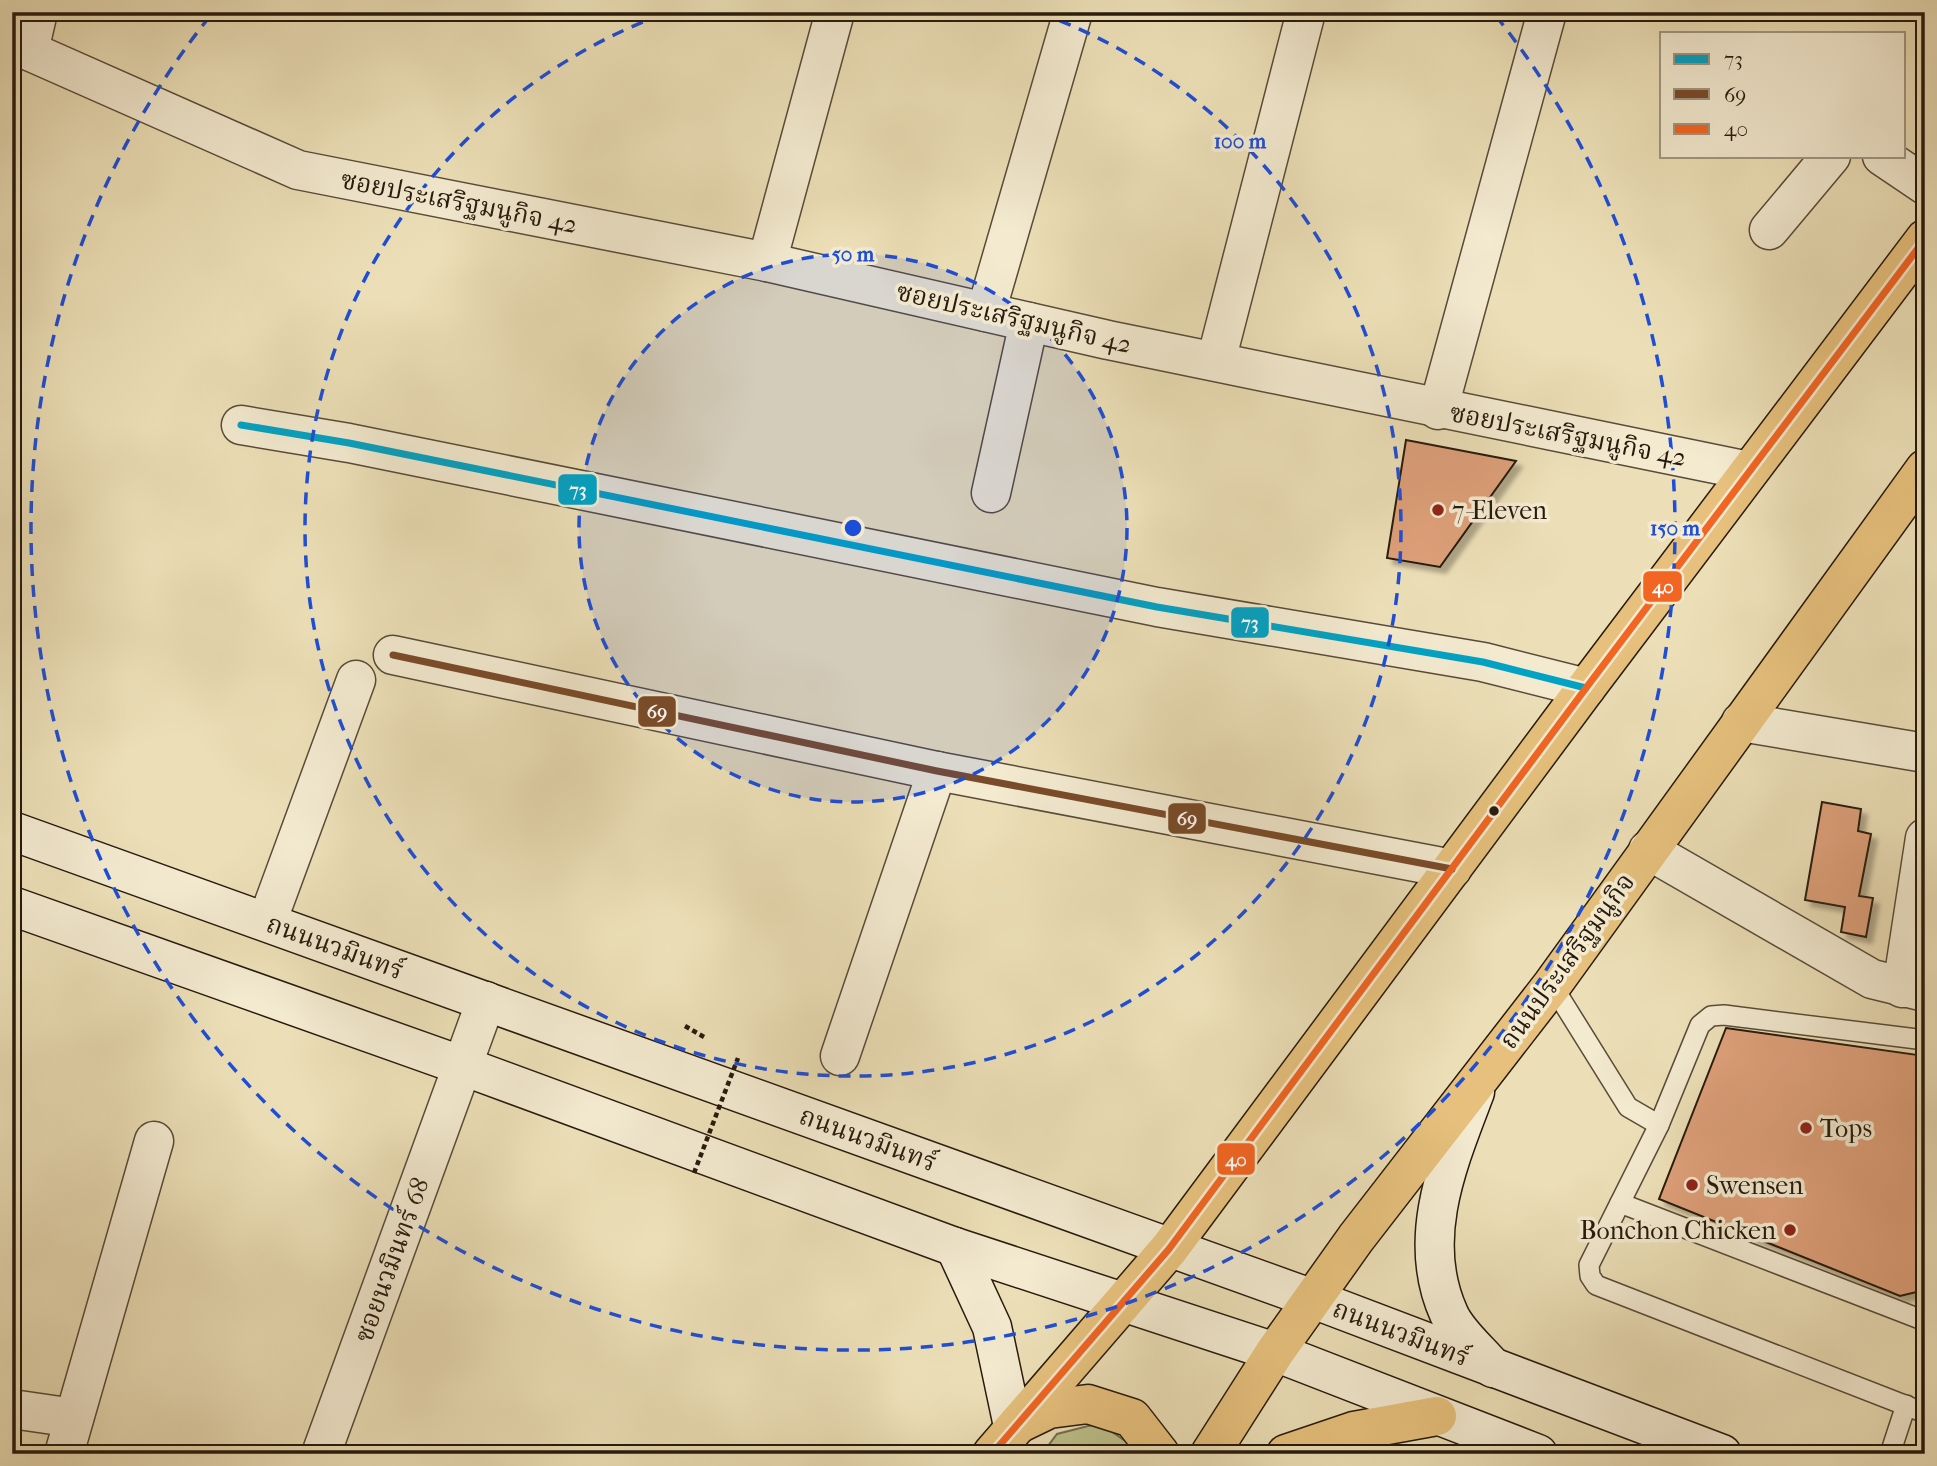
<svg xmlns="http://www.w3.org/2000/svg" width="1937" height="1466" viewBox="0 0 1937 1466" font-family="'IM FELL French Canon','Noto Serif Thai',serif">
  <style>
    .green { fill: #bcc18b; stroke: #726e4c; stroke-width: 2 }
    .building { fill: #dea07a; stroke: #271a0d; stroke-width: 2; filter: url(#shadow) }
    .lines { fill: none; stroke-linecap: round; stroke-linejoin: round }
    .lane-casing { stroke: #584b38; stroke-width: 22 }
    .street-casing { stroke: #584b38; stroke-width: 41 }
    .secondary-casing { stroke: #271a0d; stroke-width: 41 }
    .primary-casing { stroke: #271a0d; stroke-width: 41 }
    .path { stroke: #271a0d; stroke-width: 4.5; stroke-dasharray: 5 3.5; stroke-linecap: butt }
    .lane { stroke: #f3ead0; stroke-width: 19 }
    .street { stroke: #f3ead0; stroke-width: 38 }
    .secondary { stroke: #f3ead0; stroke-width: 38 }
    .primary { stroke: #e6c07c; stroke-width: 38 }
    .path-bridge { stroke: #271a0d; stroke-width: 4.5; stroke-dasharray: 5 3.5; stroke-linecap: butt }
    .bus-1-casing { stroke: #f3ead0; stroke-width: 12 }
    .bus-2-casing { stroke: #f3ead0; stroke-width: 12 }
    .bus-3-casing { stroke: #f3ead0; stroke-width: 12 }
    .bus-1 { stroke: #02a2c4; stroke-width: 7 }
    .bus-2 { stroke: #7a4b2a; stroke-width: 7 }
    .bus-3 { stroke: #f26522; stroke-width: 7 }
    .ring { fill: none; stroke: #1d4ed8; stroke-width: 3.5; stroke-dasharray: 12 9 }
    .poi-dot { fill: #8f2418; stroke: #f3ead0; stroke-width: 2.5 }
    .bus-dot { fill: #271a0d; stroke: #f3ead0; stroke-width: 2.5 }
    .labels { text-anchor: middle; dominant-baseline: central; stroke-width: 7; stroke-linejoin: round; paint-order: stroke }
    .street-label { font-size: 26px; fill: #271a0d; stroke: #f3ead0 }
    .poi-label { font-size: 26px; fill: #271a0d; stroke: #f3ead0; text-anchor: start }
    .centre { fill: #1d4ed8; stroke: #f3ead0; stroke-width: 3.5 }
    .ring-label { font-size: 21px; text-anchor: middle; font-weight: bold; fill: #1d4ed8; stroke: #f3ead0; stroke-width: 7; stroke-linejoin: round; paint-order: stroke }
    .line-badge { stroke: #f3ead0; stroke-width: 2.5 }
    .badge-label { font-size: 19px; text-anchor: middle; font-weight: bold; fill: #fff }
  </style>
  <defs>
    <filter id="shadow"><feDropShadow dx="6" dy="6" stdDeviation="2" flood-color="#0004"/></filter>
  </defs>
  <rect width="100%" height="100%" fill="#ecdfb7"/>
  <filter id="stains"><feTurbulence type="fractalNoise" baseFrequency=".00286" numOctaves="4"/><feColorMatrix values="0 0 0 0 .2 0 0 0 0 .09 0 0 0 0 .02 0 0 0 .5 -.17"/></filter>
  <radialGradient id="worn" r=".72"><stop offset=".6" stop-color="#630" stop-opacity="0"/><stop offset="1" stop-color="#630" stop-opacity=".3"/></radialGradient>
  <!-- green -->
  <path class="green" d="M1092,1425L1105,1427L1144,1454H1042L1057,1434Z"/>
  <!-- building -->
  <g class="building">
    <path d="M1406,440L1516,461L1440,567L1387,558Z"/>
    <path d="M1822,802L1861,809L1858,831L1871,834L1859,896L1873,898L1866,937L1841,932L1845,907L1805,900Z"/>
    <path d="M1726,1028L1925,1056V1290L1900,1296L1659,1199Z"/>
  </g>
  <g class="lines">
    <!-- lane casing -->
    <g class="lane-casing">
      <g id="lane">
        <path d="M1552,985L1628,1107L1659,1125"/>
        <path d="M1925,1040L1724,1015L1711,1016L1700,1025L1659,1125L1589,1265L1590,1276L1596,1285L1925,1413"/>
        <path d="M1620,1203L1925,1321"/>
        <path d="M1890,1454L1906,1405"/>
        <path d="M1924,1454L1925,1452"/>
      </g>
    </g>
    <!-- street casing -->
    <g class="street-casing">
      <g id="street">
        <path d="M12,40L29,51L298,170L767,262L1108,340L1749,471"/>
        <path d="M29,51L38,12"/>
        <path d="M1882,156L1925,185"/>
        <path d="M1769,230L1831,156"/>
        <path d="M767,262L835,12"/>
        <path d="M986,312L1073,12"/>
        <path d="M1216,361L1306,12"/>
        <path d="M1438,410L1547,12"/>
        <path d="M241,425L349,443L1157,607L1483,662L1586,688"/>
        <path d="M991,493L1029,322"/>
        <path d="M393,655L937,771L1452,869"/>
        <path d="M1741,722L1925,753"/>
        <path d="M1648,850L1872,979L1925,992"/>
        <path d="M267,922L356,680"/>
        <path d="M1902,988L1925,838"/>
        <path d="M840,1056L937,771"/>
        <path d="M12,1409L74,1418"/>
        <path d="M64,1454L154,1141"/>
        <path d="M321,1454L486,1001"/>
      </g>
    </g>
    <!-- secondary casing -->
    <g class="secondary-casing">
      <g id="secondary">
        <path d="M12,831L1313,1299L1722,1454"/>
        <path d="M12,906L463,1066L955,1247L1275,1352L1538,1454"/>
        <path d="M1475,1092C1448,1163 1415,1239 1449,1314C1457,1333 1480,1352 1493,1368"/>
        <path d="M955,1247L992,1327L1013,1426"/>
      </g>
    </g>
    <!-- primary casing -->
    <g class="primary-casing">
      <g id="primary">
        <path d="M1018,1424L1049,1409L1088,1404L1132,1418L1160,1454"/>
        <path d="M992,1454L1169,1249L1586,688L1925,239"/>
        <path d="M1210,1454L1275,1352L1356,1238L1552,985L1925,469"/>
        <path d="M1286,1454L1354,1431L1437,1416"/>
      </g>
    </g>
    <!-- path -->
    <path class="path" d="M685,1026L704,1037"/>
    <!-- lane -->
    <use href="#lane" class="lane"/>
    <!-- street -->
    <use href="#street" class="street"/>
    <!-- secondary -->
    <use href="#secondary" class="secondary"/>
    <!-- primary -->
    <use href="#primary" class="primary"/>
    <!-- path-bridge -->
    <path class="path-bridge" d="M694,1173L738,1058"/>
    <!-- bus-1 casing -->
    <g class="bus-1-casing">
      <path id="bus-1" d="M241,425L349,443L1157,607L1483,662L1586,688"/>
    </g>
    <!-- bus-2 casing -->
    <g class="bus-2-casing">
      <path id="bus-2" d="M393,655L937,771L1452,869"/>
    </g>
    <!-- bus-3 casing -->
    <g class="bus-3-casing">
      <path id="bus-3" d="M992,1454L1169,1249L1586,688L1925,239"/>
    </g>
    <!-- bus-1 -->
    <use href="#bus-1" class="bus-1"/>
    <!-- bus-2 -->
    <use href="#bus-2" class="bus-2"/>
    <!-- bus-3 -->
    <use href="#bus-3" class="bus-3"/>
  </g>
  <!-- distance rings -->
  <circle cx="853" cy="528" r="274" fill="#1d4ed8" fill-opacity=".12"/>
  <g class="ring">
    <circle cx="853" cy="528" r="274"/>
    <path d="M1040 13A548 548 0 1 1 666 13"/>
    <path d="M1496 16A822 822 0 1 1 210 16"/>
  </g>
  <!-- markers -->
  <g class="poi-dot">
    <circle cx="1438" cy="510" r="7"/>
    <circle cx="1806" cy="1128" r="7"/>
    <circle cx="1692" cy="1185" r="7"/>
    <circle cx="1790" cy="1230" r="7"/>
  </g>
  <circle class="bus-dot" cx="1494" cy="811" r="6"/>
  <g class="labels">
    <!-- street labels -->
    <g class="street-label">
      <text transform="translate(459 202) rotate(11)">ซอยประเสริฐมนูกิจ 42</text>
      <text transform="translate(1014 318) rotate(13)">ซอยประเสริฐมนูกิจ 42</text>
      <text transform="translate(1568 435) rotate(11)">ซอยประเสริฐมนูกิจ 42</text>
      <text transform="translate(335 947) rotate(20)">ถนนนวมินทร์</text>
      <text transform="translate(1567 961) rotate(-54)">ถนนประเสริฐมนูกิจ</text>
      <text transform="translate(868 1139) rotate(20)">ถนนนวมินทร์</text>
      <text transform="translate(392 1260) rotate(-70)">ซอยนวมินทร์ 68</text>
      <text transform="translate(1401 1333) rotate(21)">ถนนนวมินทร์</text>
    </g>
    <!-- poi labels -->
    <g class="poi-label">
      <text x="1452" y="510">7-Eleven</text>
      <text x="1820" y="1128">Tops</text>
      <text x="1706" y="1185">Swensen</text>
      <text x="1776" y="1230" text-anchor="end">Bonchon Chicken</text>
    </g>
  </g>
  <circle cx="853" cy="528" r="10" class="centre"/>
  <g class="ring-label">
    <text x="1240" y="148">100 m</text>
    <text x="853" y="261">50 m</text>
    <text x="1675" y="535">150 m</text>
  </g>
  <g class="line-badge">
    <rect x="557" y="473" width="41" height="33" rx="7" fill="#02a2c4"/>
    <rect x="1642" y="570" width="41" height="33" rx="7" fill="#f26522"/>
    <rect x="1230" y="606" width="40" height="33" rx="7" fill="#02a2c4"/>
    <rect x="637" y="695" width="40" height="33" rx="7" fill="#7a4b2a"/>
    <rect x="1167" y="802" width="40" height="33" rx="7" fill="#7a4b2a"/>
    <rect x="1216" y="1142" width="40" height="34" rx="7" fill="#f26522"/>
  </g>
  <g class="badge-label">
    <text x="578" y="496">73</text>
    <text x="1663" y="593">40</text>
    <text x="1250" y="629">73</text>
    <text x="657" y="718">69</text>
    <text x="1187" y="825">69</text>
    <text x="1236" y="1166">40</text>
  </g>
  <!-- margin -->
  <rect width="1937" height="1466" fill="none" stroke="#ecdfb7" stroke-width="42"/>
  <rect x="14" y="14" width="1909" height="1438" fill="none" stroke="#271a0d" stroke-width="3.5"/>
  <rect x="21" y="21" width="1895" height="1424" fill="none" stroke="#271a0d" stroke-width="2"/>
  <!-- legend -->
  <rect x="1660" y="32" width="245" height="126" fill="#f3ead0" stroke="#a19782" stroke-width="2"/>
  <rect x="1674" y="54" width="35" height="10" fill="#02a2c4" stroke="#a19782" stroke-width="2"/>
  <text x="1724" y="66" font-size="21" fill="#271a0d">73</text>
  <rect x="1674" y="89" width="35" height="10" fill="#7a4b2a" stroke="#a19782" stroke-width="2"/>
  <text x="1724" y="102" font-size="21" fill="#271a0d">69</text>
  <rect x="1674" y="124" width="35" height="10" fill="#f26522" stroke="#a19782" stroke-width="2"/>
  <text x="1724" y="136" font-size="21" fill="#271a0d">40</text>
  <rect width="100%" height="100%" filter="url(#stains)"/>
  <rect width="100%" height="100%" fill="url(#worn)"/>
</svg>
